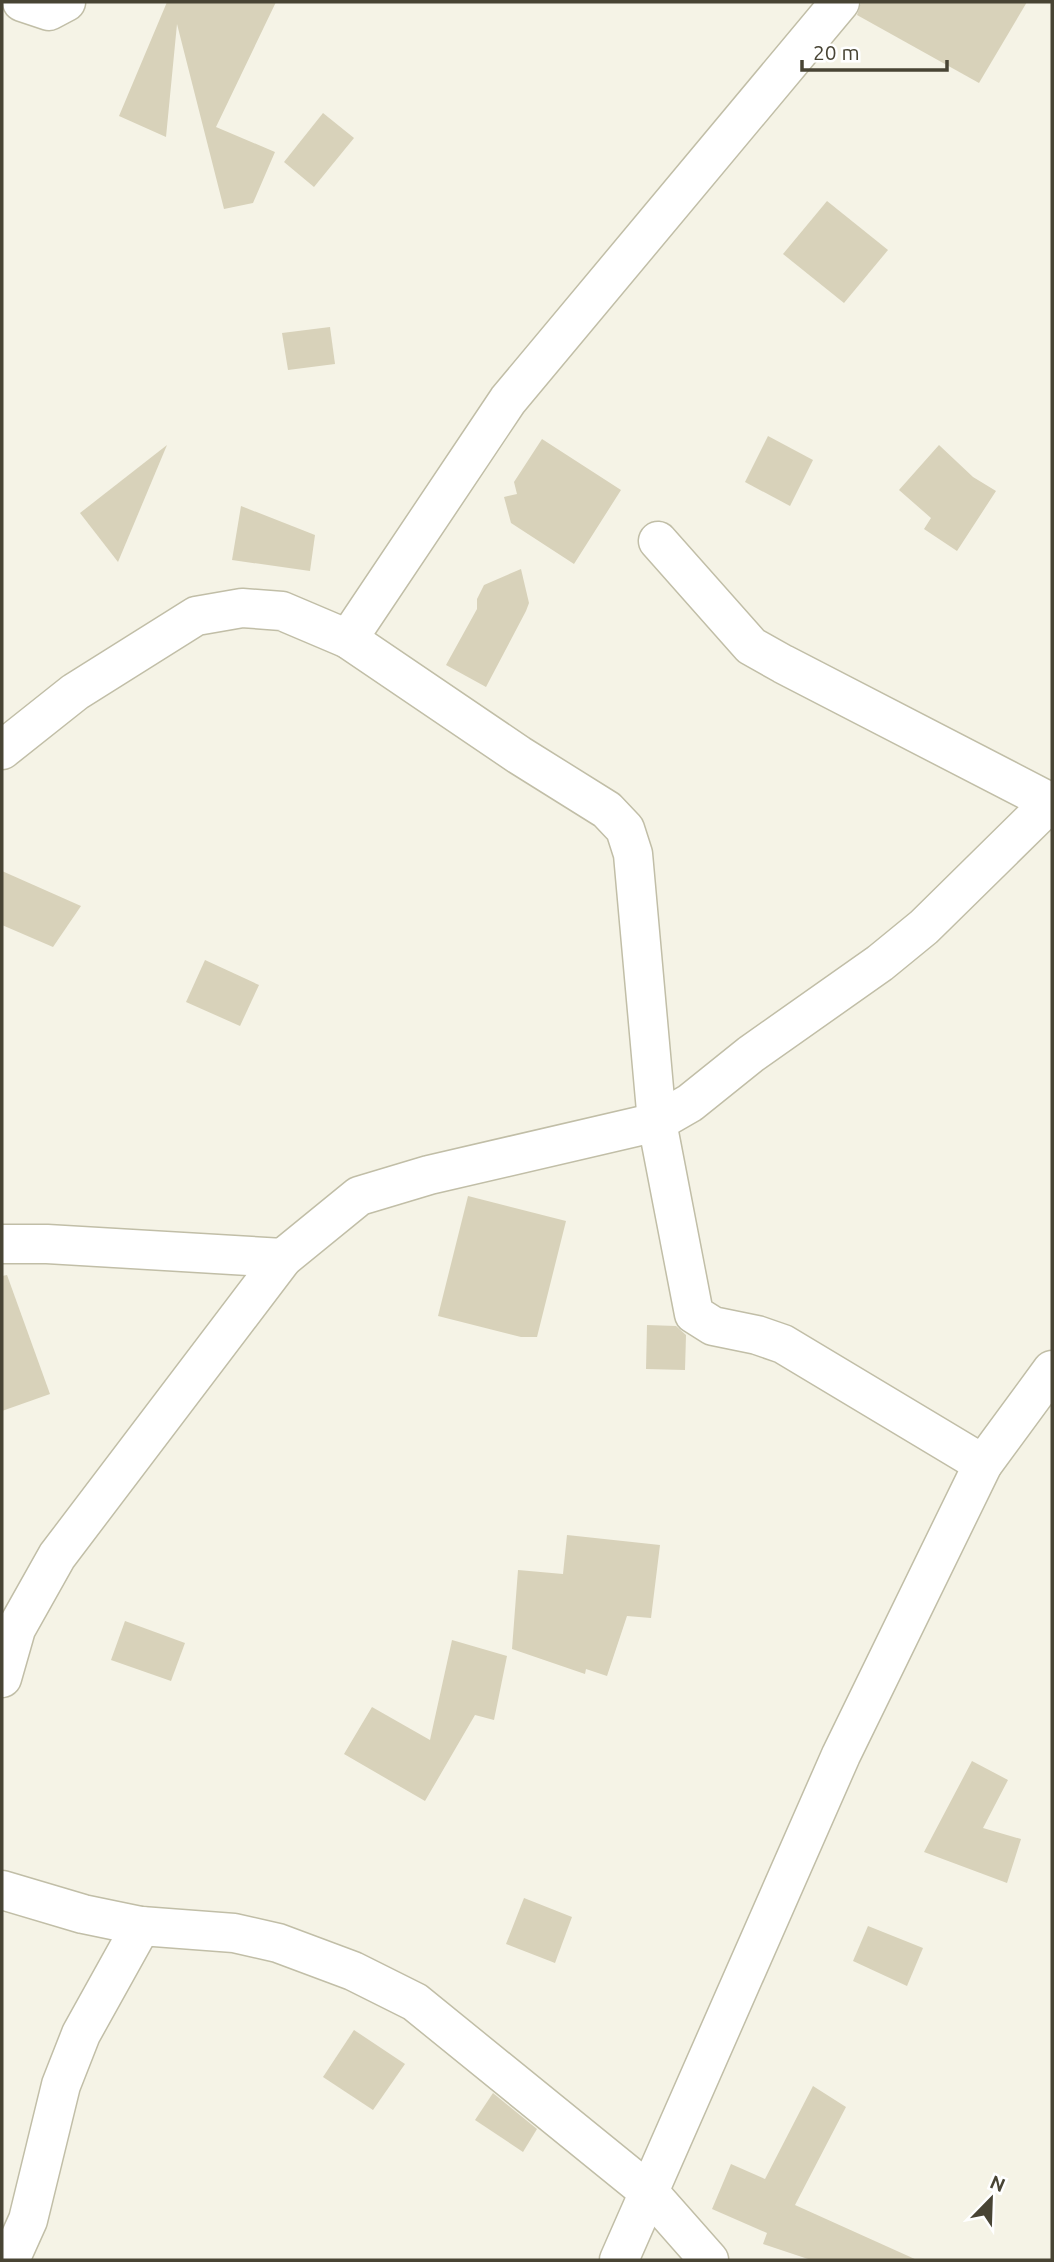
<svg xmlns="http://www.w3.org/2000/svg" width="1054" height="2262" viewBox="0 0 1054 2262" font-family="Ubuntu,sans-serif">
  <style>
    .building { fill: #d8d2ba }
    .lines { fill: none; stroke-linecap: round; stroke-linejoin: round }
    .street-casing { stroke: #c1bea7; stroke-width: 41 }
    .street { stroke: #fff; stroke-width: 38 }
  </style>
  <rect width="100%" height="100%" fill="#f5f3e6"/>
  <!-- building -->
  <g class="building">
    <path d="M167,2H276L216,127L275,152L253,203L224,209L177,24L166,137L119,116Z"/>
    <path d="M861,2H1027L979,83L857,15Z"/>
    <path d="M323,113L354,138L314,187L284,162Z"/>
    <path d="M827,201L888,250L844,303L783,254Z"/>
    <path d="M330,327L335,364L288,370L282,333Z"/>
    <path d="M768,436L813,460L790,506L745,482Z"/>
    <path d="M542,439L621,490L574,564L511,523L504,497L517,494L514,482Z"/>
    <path d="M167,445L118,562L80,513Z"/>
    <path d="M939,445L973,477L996,491L957,551L924,529L931,518L899,490Z"/>
    <path d="M241,506L315,535L310,571L232,560Z"/>
    <path d="M521,569L529,603L526,611L486,687L446,665L477,609V599L484,585Z"/>
    <path d="M2,871L81,906L53,947L2,925Z"/>
    <path d="M205,960L259,985L240,1026L186,1002Z"/>
    <path d="M468,1196L566,1221L537,1337H521L438,1316Z"/>
    <path d="M7,1275L50,1394L2,1411V1276Z"/>
    <path d="M647,1325L676,1326L686,1335L685,1370L646,1369Z"/>
    <path d="M567,1535L660,1545L651,1618L627,1616L607,1676L586,1669L585,1674L512,1649L518,1570L563,1574Z"/>
    <path d="M125,1621L185,1643L171,1681L111,1660Z"/>
    <path d="M452,1640L507,1656L494,1720L475,1715L425,1801L344,1754L372,1707L430,1740Z"/>
    <path d="M972,1761L1008,1780L983,1828L1021,1839L1007,1883L924,1852Z"/>
    <path d="M524,1898L572,1917L555,1963L506,1944Z"/>
    <path d="M868,1926L923,1948L907,1986L853,1961Z"/>
    <path d="M354,2030L405,2064L373,2110L323,2077Z"/>
    <path d="M813,2086L846,2107L795,2205L917,2260H811L763,2244L767,2233L712,2209L731,2164L765,2179Z"/>
    <path d="M493,2093L537,2129L523,2152L475,2120Z"/>
  </g>
  <g class="lines">
    <!-- street casing -->
    <g class="street-casing">
      <g id="street">
        <path d="M22,2L49,11L66,2"/>
        <path d="M658,541L751,646L783,664L1052,803"/>
        <path d="M348,639L508,400L840,2"/>
        <path d="M2,750L75,692L196,616L242,608L282,611L348,639L519,755L607,810L625,829L633,854L657,1122L694,1314L713,1326L757,1335L783,1344L983,1464"/>
        <path d="M2,1244H47L283,1258"/>
        <path d="M2,1678L16,1629L57,1556L283,1258L359,1196L429,1175L657,1122L690,1103L751,1054L880,963L924,927L1052,801"/>
        <path d="M2,1890L83,1914L141,1926L234,1933L278,1943L353,1971L415,2002L649,2192L709,2260"/>
        <path d="M10,2260L28,2220L61,2085L81,2034L141,1926"/>
        <path d="M619,2260L841,1755L983,1464L1052,1370"/>
      </g>
    </g>
    <!-- street -->
    <use href="#street" class="street"/>
  </g>
  <!-- border -->
  <rect width="1054" height="2262" fill="none" stroke="#484434" stroke-width="7"/>
  <!-- north arrow -->
  <g transform="translate(991 2199) rotate(23)" stroke="#ffffff" stroke-width="5" paint-order="stroke">
  <path d="M0-5L12 26L0 18L-12 26Z" fill="#484434"/>
  <text y="-10" font-size="19" font-weight="bold" text-anchor="middle" fill="#484434">N</text>
  </g>
  <!-- scale -->
  <path d="M802 60v10h145v-10" fill="none" stroke="#484434" stroke-width="3.5"/>
  <text x="813" y="60" font-size="21" fill="#484434" stroke="#ffffff" stroke-width="5" paint-order="stroke">20 m</text>
</svg>
